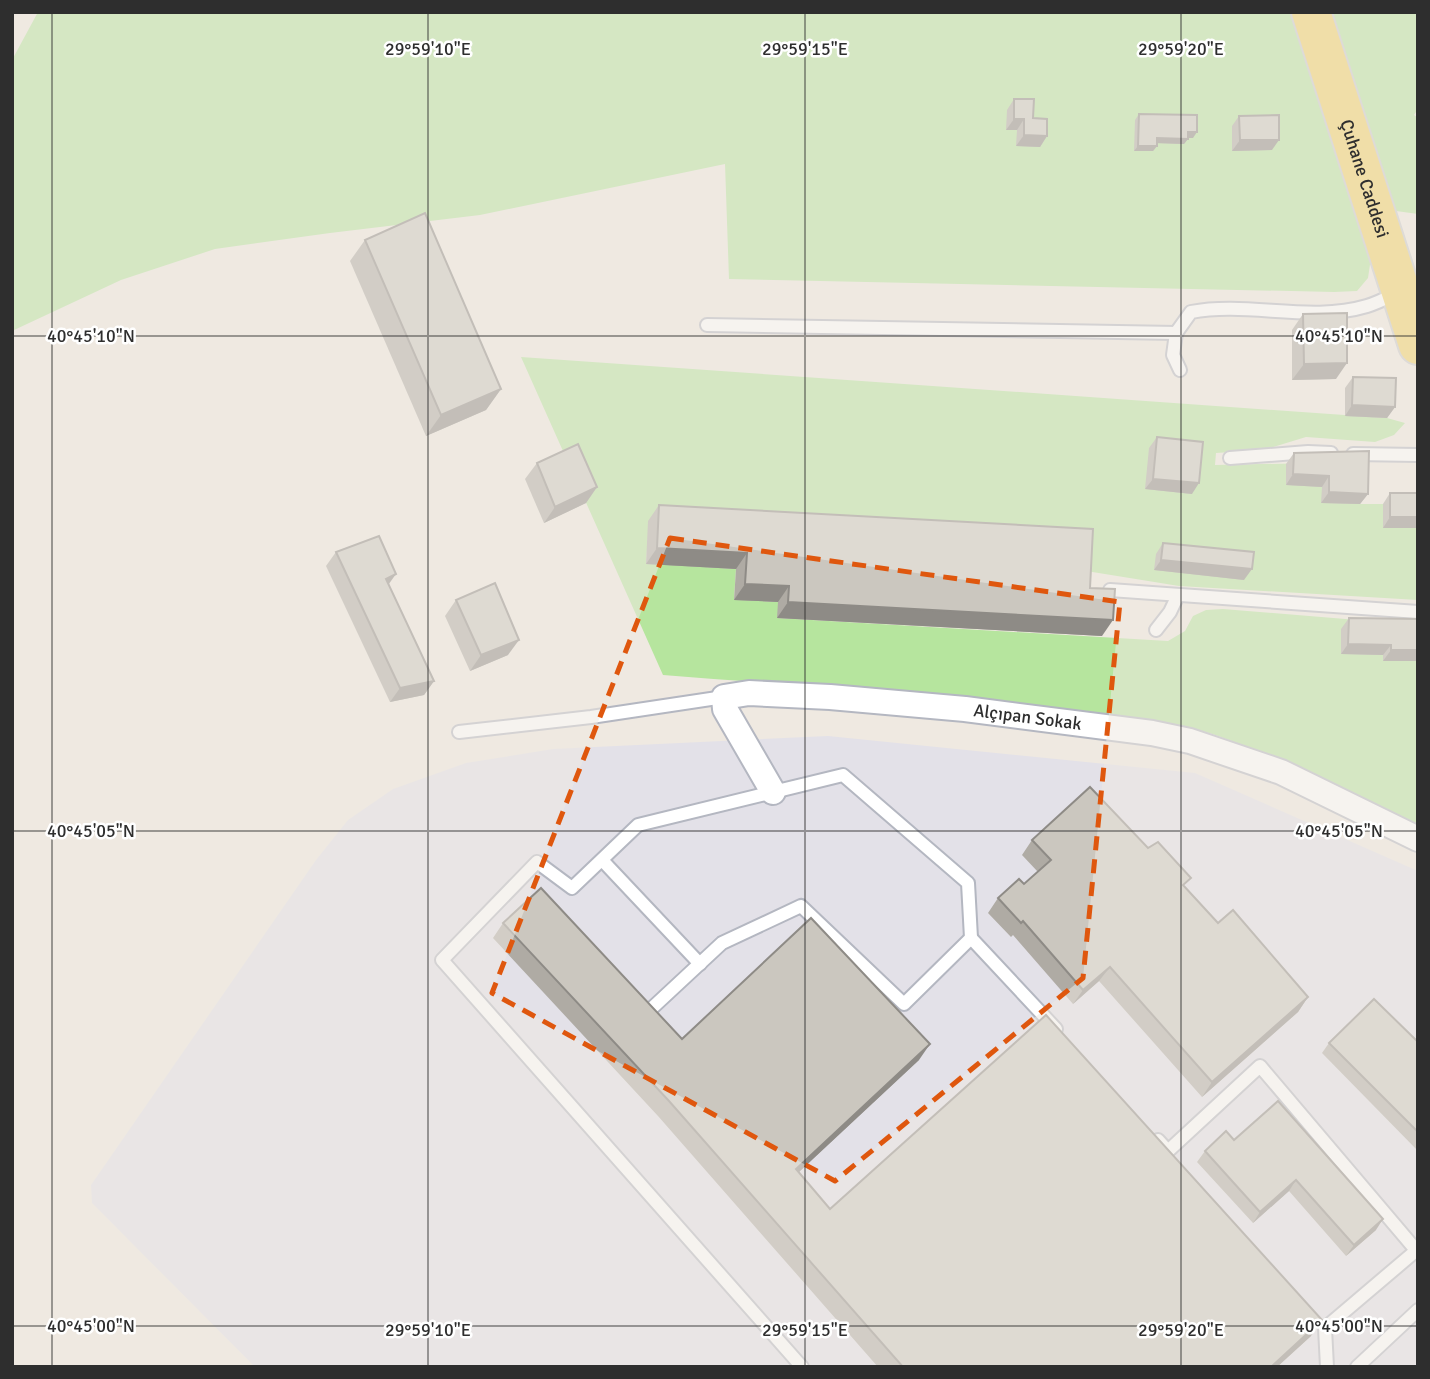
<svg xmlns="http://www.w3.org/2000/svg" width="1430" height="1379" viewBox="0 0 1430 1379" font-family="Signika,sans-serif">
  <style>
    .industrial { fill: #e3e1e8 }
    .green { fill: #b6e59e }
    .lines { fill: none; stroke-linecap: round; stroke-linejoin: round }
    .lane-casing { stroke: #b4b7c1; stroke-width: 16 }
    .street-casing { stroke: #b4b7c1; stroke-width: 28 }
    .primary-casing { stroke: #c9c9c9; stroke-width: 42 }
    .lane { stroke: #fff; stroke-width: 12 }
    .street { stroke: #fff; stroke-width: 24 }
    .primary { stroke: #f2d163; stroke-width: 38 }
    .wall { fill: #afaba4 }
    .shaded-wall { fill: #8e8b86 }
    .building { fill: #cbc7bf; stroke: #8e8b86; stroke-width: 2 }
    .marked { fill: none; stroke: #df570e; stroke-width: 5; stroke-dasharray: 14 9; stroke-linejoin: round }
    .ticks { fill: none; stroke: #2e2e2e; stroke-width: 2; stroke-opacity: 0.45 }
    .labels { text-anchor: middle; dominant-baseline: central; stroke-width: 5; stroke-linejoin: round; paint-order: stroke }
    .street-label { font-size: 18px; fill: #2e2e2e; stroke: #fff }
    .ticks-label { font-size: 18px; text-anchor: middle; fill: #2e2e2e; stroke: #fff; stroke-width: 5; stroke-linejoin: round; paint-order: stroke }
  </style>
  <rect width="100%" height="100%" fill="#efe9e1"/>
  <!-- industrial -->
  <path class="industrial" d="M828,736L1195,773L1418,871V1367H255L92,1203L91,1185L316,860L348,820L393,789L466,763L553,749Z"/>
  <!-- green -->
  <g class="green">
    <path d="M38,12H1291L1371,258L1368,278L1357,291L1334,292L729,279L725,164L480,215L330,233L215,249L121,280L12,331V60Z"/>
    <path d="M1332,12H1418V109L1414,115L1418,118V214L1396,211Z"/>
    <path d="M521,357L1387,418L1405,423L1394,435L1375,442L1306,437L1263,450L1216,453L1215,465L1362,462L1360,504H1418V600L1179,586L1080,570L649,521L646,563L736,569L734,599L778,602V618L1168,641L1185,631L1193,616L1206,610L1223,609L1418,625V829C1355,799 1286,760 1221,737C1171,719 1117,717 1065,710C931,692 797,686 663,675Z"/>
  </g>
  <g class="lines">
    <!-- lane casing -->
    <g class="lane-casing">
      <g id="lane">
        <path d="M707,325L1176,333L1191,312C1248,301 1310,323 1367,306C1377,303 1387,298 1397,293"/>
        <path d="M1176,333L1173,355L1180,370"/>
        <path d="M1353,454L1418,455"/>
        <path d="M1230,458L1308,452L1331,453"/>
        <path d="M1110,590L1418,612"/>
        <path d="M1156,630L1170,612L1178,595"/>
        <path d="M459,732L591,717L724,697"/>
        <path d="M602,860L700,964"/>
        <path d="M651,1009L722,943L801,906L904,1004L971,938L1056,1029"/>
        <path d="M1158,1140L1168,1151L1260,1066L1416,1250"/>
        <path d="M802,1367L442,960L537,862L572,888L638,825L843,775L968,883L971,938"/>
        <path d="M1327,1367L1325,1328L1418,1249"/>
        <path d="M1357,1367L1418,1310"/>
      </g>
    </g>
    <!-- street casing -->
    <g class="street-casing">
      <g id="street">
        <path id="s1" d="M773,792L725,709L724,697L749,693L830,697L965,709L1152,733L1190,741L1281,772L1418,839"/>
      </g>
    </g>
    <!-- primary casing -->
    <g class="primary-casing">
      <g id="primary">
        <path id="s2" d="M1311,12L1418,345"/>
      </g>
    </g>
    <!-- lane -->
    <use href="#lane" class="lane"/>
    <!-- street -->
    <use href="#street" class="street"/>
    <!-- primary -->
    <use href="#primary" class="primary"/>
  </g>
  <!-- wall -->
  <g class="wall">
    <path d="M1014,99L1033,118L1047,136L1040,147L1016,146L1017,130H1006L1007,110Z"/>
    <path d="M1139,114L1193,138H1188L1184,144L1157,143V146L1153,151H1134L1135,120Z"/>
    <path d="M1239,116L1272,150L1232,151V126Z"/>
    <path d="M365,240L501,389L486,410L426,436L350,261Z"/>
    <path d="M1303,314L1336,379L1292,380V330Z"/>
    <path d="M1353,377L1395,407L1387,418L1345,416V388Z"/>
    <path d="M1157,437L1192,494L1145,489L1149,448Z"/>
    <path d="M1294,453L1368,494L1360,504L1321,503L1322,487L1286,485V464Z"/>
    <path d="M537,463L597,487L586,503L544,523L525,479Z"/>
    <path d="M1390,493L1418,528H1383V504Z"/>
    <path d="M659,505L1090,588L1102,636L777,618L778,602L734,600L736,569L646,564L648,521Z"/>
    <path d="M1163,543L1244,580L1154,570L1156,554Z"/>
    <path d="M336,552L389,585L434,681L424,695L390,702L326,566Z"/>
    <path d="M456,600L508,655L470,671L445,616Z"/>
    <path d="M1349,618L1418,661H1383V655L1341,654V629Z"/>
    <path d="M1032,840L1148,848L1218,923L1308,997L1298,1012L1202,1097L1099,981L1073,1004L1013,935L1011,937L988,913L998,898L1024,884L1038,872L1022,855Z"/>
    <path d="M503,923L682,1039L919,1060L799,1172L830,1209L1311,1336L1277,1367H878L658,1116L493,938Z"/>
    <path d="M1418,1042V1151L1322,1053L1329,1043Z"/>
    <path d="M1234,1140L1376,1230L1346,1256L1289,1191L1253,1223L1197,1162L1205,1151Z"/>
  </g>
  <!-- shaded-wall -->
  <g class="shaded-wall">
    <path d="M1014,119H1024L1017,130H1006Z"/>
    <path d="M1188,132H1197L1193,138H1184Z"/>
    <path d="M1024,135L1047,136L1040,147L1016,146Z"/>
    <path d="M1157,138L1188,139L1184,144L1153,143Z"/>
    <path d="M1240,140H1279L1272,150L1232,151Z"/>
    <path d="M1138,146H1157L1153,151H1134Z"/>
    <path d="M1347,363L1336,379L1292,380L1304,364Z"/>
    <path d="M501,389L486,410L426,436L441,415Z"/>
    <path d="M1352,405L1395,407L1387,418L1345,416Z"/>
    <path d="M1293,474L1329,476L1322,487L1286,485Z"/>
    <path d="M1153,479L1199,483L1192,494L1145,489Z"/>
    <path d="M597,487L586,503L544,523L555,507Z"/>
    <path d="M1329,492L1368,494L1360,504L1321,503Z"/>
    <path d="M1390,517H1418V528H1383Z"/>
    <path d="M657,548L747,553L736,569L646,564Z"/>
    <path d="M1161,560L1252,569L1244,580L1154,570Z"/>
    <path d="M396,574L386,588V579Z"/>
    <path d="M745,584L789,586L778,602L734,600Z"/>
    <path d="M788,602L1113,620L1102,636L777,618Z"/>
    <path d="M519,640L508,655L470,671L481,655Z"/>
    <path d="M1348,644L1391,645L1383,655L1341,654Z"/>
    <path d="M1391,650H1418V661H1383Z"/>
    <path d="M434,681L424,695L390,702L400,688Z"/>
    <path d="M1110,967L1099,981L1073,1004L1083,990Z"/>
    <path d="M1308,997L1298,1012L1202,1097L1212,1082Z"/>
    <path d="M930,1044L919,1060L785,1185L796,1169Z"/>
    <path d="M1296,1180L1289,1191L1253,1223L1260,1212Z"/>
    <path d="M1383,1219L1376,1230L1346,1256L1354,1245Z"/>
    <path d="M1322,1320L1311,1336L1277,1367H1271Z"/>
  </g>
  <!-- building -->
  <g class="building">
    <path d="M1014,99H1034L1033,118L1047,119V136L1024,135V119H1014Z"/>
    <path d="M1139,114L1197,115V132H1188V139L1157,138V146H1138Z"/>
    <path d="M1279,115V140H1240L1239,116Z"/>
    <path d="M425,213L501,389L441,415L365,240Z"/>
    <path d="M1347,313V363L1304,364L1303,314Z"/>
    <path d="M1353,377L1396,378L1395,407L1352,405Z"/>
    <path d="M1157,437L1203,442L1199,483L1153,479Z"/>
    <path d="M578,444L597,487L555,507L537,463Z"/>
    <path d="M1369,451L1368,494L1329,492V476L1293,474L1294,453Z"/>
    <rect x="1390" y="493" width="28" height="24"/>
    <path d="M659,505L1093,529L1090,588L1115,589L1113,620L788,602L789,586L745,584L747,553L657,548Z"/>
    <path d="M379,536L396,574L386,579L434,681L400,688L336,552Z"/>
    <path d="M1163,543L1254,552L1252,569L1161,560Z"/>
    <path d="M495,583L519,640L481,655L456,600Z"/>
    <path d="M1349,618L1418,619V650H1391V645L1348,644Z"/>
    <path d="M1090,787L1148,848L1158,842L1191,878L1183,885L1218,923L1233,910L1308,997L1212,1082L1110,967L1083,990L1023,921L1021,923L998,898L1019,879L1024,884L1051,860L1032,840Z"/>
    <path d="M541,888L682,1039L811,918L930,1044L796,1169L830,1209L1046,1015L1322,1320L1271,1367H903L669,1101L503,923Z"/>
    <path d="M1374,999L1418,1042V1132L1329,1043Z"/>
    <path d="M1278,1101L1383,1219L1354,1245L1296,1180L1260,1212L1205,1151L1226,1131L1234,1140Z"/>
  </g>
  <!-- marked area -->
  <path d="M0 0H1430V1379H0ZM670,538L1120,602L1083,978L835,1181L492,993Z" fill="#efe9e1" fill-opacity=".55" fill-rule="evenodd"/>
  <path class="marked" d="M670,538L1120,602L1083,978L835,1181L492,993Z"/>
  <!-- ticks -->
  <path class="ticks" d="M52,12V1367M428,12V1367M805,12V1367M1181,12V1367M12,336H1418M12,831H1418M12,1326H1418"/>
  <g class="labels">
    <!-- street labels -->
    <g class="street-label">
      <text stroke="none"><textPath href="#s2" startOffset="175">Çuhane Caddesi</textPath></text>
      <text stroke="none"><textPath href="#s1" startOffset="413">Alçıpan Sokak</textPath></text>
    </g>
  </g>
  <g class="ticks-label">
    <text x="428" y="55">29°59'10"E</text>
    <text x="805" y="55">29°59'15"E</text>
    <text x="1181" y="55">29°59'20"E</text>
    <text x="91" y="342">40°45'10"N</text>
    <text x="1339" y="342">40°45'10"N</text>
    <text x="91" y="837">40°45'05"N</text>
    <text x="1339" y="837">40°45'05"N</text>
    <text x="91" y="1332">40°45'00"N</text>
    <text x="1339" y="1332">40°45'00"N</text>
    <text x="428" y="1336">29°59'10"E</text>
    <text x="805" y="1336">29°59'15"E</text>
    <text x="1181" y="1336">29°59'20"E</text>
  </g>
  <!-- border -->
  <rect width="1430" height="1379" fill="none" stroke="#2e2e2e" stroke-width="28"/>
</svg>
